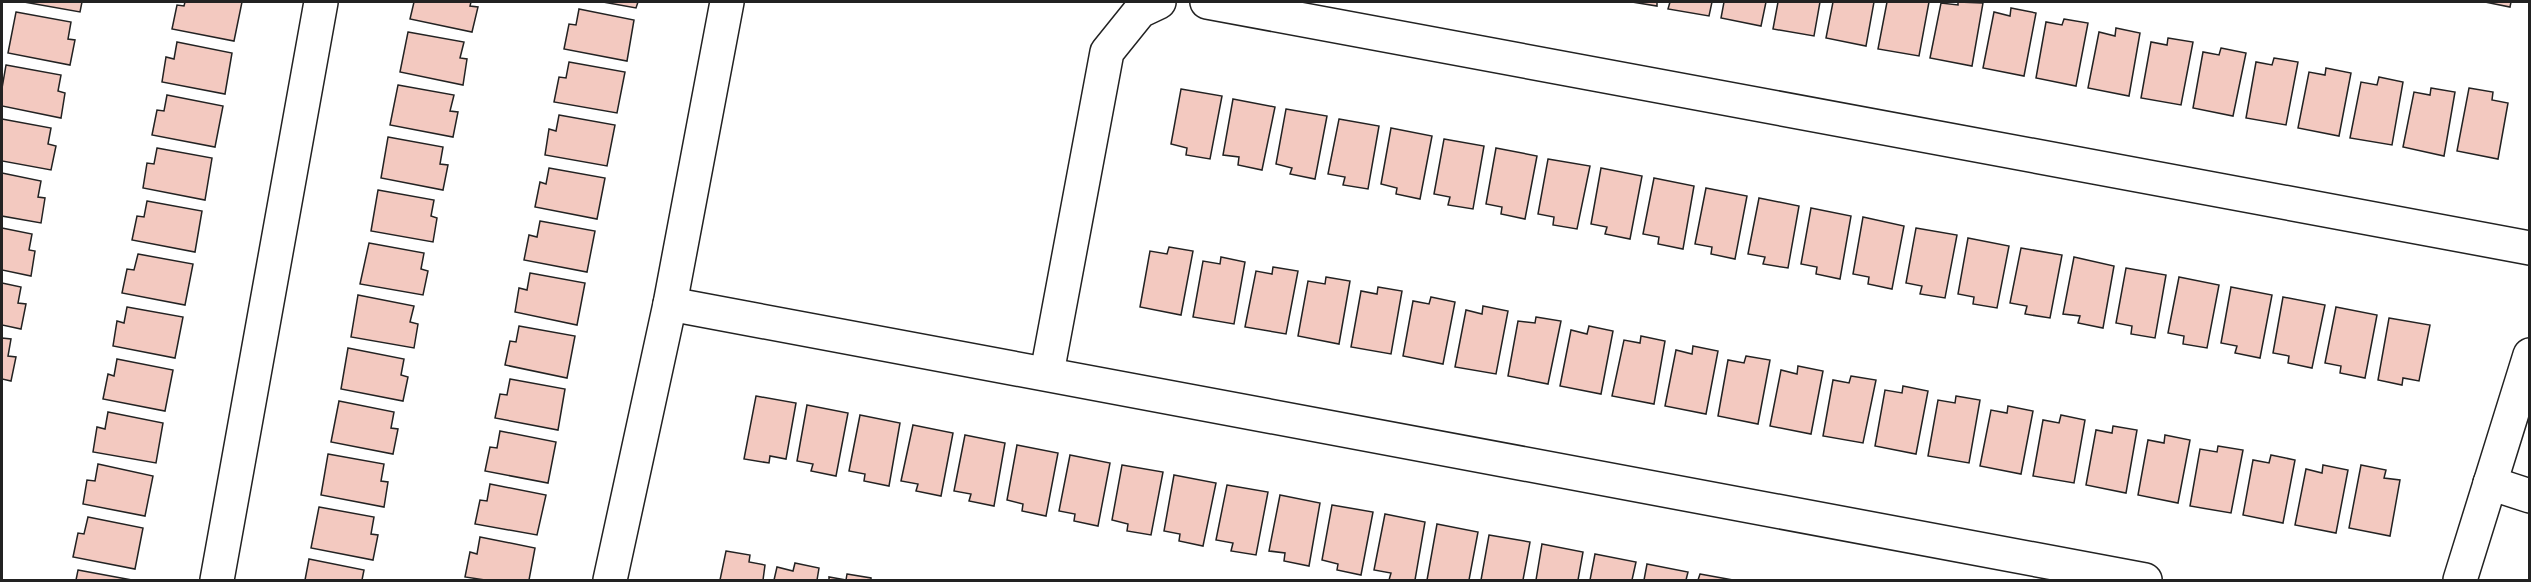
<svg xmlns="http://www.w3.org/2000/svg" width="2531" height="582" viewBox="0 0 2531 582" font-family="'Noto Sans',sans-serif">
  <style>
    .building { fill: #f3c9c0; stroke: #222; stroke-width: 1.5 }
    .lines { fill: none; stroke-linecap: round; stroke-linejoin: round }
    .minor-casing { stroke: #222; stroke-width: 36 }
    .minor { stroke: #fff; stroke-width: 33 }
  </style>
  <rect width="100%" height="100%" fill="#fff"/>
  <!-- building -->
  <g class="building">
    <path d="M24,2H82L80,12Z"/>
    <path d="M185,2H242L234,41L172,29L177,5L184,6Z"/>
    <path d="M414,2H471L470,6L478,7L472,32L410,19Z"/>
    <path d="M603,2H638L636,8Z"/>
    <path d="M1632,2H1657V6Z"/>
    <path d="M1670,2H1712L1709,16L1668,9Z"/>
    <path d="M1724,2H1766L1761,26L1721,18Z"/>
    <path d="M1778,2H1820L1814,36L1773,29Z"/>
    <path d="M1833,2H1874L1866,46L1826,38Z"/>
    <path d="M1887,2H1929L1919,56L1878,49Z"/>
    <path d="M1958,2L1983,3L1972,66L1930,58L1941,3L1958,5Z"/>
    <path d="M2485,2H2511L2510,7Z"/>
    <path d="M2011,8L2036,13L2024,76L1983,68L1994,12L2010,16Z"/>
    <path d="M579,9L634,20L627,61L564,49L569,24L576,25Z"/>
    <path d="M16,12L71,22L68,39L75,40L70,65L8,53Z"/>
    <path d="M2064,19L2088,23L2076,86L2036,78L2046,22L2062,25Z"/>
    <path d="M2116,28L2140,33L2129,96L2088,88L2099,32L2115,36Z"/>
    <path d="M408,32L464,42L460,58L467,59L463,85L400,72Z"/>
    <path d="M2168,38L2193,42L2181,105L2141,98L2151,42L2167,45Z"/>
    <path d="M177,42L232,53L225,94L162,82L166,57L174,59Z"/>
    <path d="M2221,48L2246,53L2233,116L2193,108L2203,52L2219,55Z"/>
    <path d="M2274,58L2298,62L2286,125L2246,118L2256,62L2272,65Z"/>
    <path d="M569,62L625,72L617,113L554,102L559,77L566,78Z"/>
    <path d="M6,65L61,75L58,91L65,93L61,118L2,106V88Z"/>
    <path d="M2326,68L2351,73L2339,136L2298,128L2309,72L2325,75Z"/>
    <path d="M2379,77L2403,82L2392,145L2350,138L2361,82L2377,85Z"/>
    <path d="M398,85L454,95L450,111L458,112L453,137L390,125Z"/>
    <path d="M2431,88L2455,92L2444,156L2403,147L2414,92L2430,95Z"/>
    <path d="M2469,88L2493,92L2492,100L2508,103L2498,159L2457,151Z"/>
    <path d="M1181,89L1222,96L1210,159L1186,155L1187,148L1171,144Z"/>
    <path d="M167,95L223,106L215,147L152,135L157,110L164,111Z"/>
    <path d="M1233,99L1275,107L1262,170L1238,165L1239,157L1223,155Z"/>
    <path d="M1286,109L1327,116L1315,179L1290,174L1292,168L1276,164Z"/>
    <path d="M559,115L615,125L607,166L545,155L549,129L556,131Z"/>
    <path d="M2,119L51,128L48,144L56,146L51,170L2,161Z"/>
    <path d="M1339,119L1379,126L1368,189L1343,185L1345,177L1328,174Z"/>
    <path d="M1391,128L1432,136L1420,199L1396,194L1397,188L1381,184Z"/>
    <path d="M388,137L443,147L440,164L448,165L443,190L381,178Z"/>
    <path d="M1444,139L1484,146L1473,209L1448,205L1450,197L1434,194Z"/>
    <path d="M157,148L212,158L205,200L143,188L147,163L154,164Z"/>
    <path d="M1496,148L1537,156L1525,219L1501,214L1502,207L1486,204Z"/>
    <path d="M1548,159L1590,166L1577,229L1553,225L1554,217L1538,214Z"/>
    <path d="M549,168L605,178L597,219L535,207L540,182L546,184Z"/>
    <path d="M1601,168L1642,176L1630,239L1605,234L1607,227L1591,224Z"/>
    <path d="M2,173L41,181L38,197L45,198L41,223L2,216Z"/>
    <path d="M1654,178L1694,186L1683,249L1658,244L1659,237L1643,234Z"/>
    <path d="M1706,188L1747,196L1735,259L1711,254L1712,247L1695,244Z"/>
    <path d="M378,190L434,200L431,216L437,218L433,242L371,231Z"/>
    <path d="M1759,198L1799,206L1788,268L1763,264L1765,257L1748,254Z"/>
    <path d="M147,201L202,211L195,252L132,240L137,216L144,217Z"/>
    <path d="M1811,208L1851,216L1840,279L1816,274L1817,267L1801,264Z"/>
    <path d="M1863,217L1904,226L1892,289L1868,284L1869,277L1853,274Z"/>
    <path d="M540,221L595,231L587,272L524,260L529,235L537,237Z"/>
    <path d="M2,228L32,234L29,250L35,251L31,276L2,270Z"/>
    <path d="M1916,228L1957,235L1945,298L1920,294L1922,286L1906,283Z"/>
    <path d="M1968,238L2009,246L1997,308L1973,304L1974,297L1958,294Z"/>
    <path d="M369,243L424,253L421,269L428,271L423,295L360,284Z"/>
    <path d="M1169,247L1193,251L1181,315L1140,307L1150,251L1167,254Z"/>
    <path d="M2021,248L2062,255L2050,318L2025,314L2027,306L2010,303Z"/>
    <path d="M138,254L193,264L185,305L122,293L127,269L134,270Z"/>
    <path d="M1221,257L1245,262L1234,324L1193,317L1203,261L1220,264Z"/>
    <path d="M2074,257L2114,266L2103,328L2078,323L2080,316L2063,314Z"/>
    <path d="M1273,267L1298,271L1286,334L1245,327L1256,271L1272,274Z"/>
    <path d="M2126,268L2166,275L2155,338L2131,334L2132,326L2116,323Z"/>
    <path d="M530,273L585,283L577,325L515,312L519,288L527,290Z"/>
    <path d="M1326,277L1350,281L1339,344L1298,336L1308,281L1325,284Z"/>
    <path d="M2179,277L2219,285L2207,348L2183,344L2184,336L2168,333Z"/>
    <path d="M2,283L21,287L18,303L26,304L21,329L2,325Z"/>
    <path d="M1378,287L1402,291L1391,354L1351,347L1361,291L1377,294Z"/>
    <path d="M2231,287L2272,295L2260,358L2235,353L2237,346L2221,343Z"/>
    <path d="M358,295L414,306L410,322L418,324L414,348L351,337Z"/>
    <path d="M1431,297L1455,302L1443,364L1403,356L1413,301L1429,304Z"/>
    <path d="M2283,297L2325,305L2312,368L2288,363L2289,356L2273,353Z"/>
    <path d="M1483,306L1508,311L1496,374L1455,367L1466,310L1482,314Z"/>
    <path d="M127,307L183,317L175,358L113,346L117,321L124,323Z"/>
    <path d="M2336,307L2377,315L2365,378L2340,373L2341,366L2325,363Z"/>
    <path d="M1536,317L1561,321L1548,384L1508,376L1518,321L1535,323Z"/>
    <path d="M2389,318L2430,325L2419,381L2403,378L2402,385L2378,380Z"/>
    <path d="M519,326L575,336L567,378L505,365L510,341L516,342Z"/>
    <path d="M1589,326L1613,331L1601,394L1560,386L1571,330L1587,334Z"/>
    <path d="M1641,336L1665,341L1654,404L1612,396L1624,340L1640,343Z"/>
    <path d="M2,338L11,339L8,356L16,357L11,381L2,379Z"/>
    <path d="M1693,346L1718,351L1706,414L1665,406L1676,350L1692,354Z"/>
    <path d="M348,348L404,359L401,375L408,377L403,401L341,389Z"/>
    <path d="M1746,356L1770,360L1758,424L1718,416L1728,360L1744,363Z"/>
    <path d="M117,359L173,370L165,411L103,399L108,374L114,376Z"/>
    <path d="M1798,366L1823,371L1811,434L1770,426L1781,370L1797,374Z"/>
    <path d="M1851,376L1876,380L1863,443L1823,436L1833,380L1849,383Z"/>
    <path d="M510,379L565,389L558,430L495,418L500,394L507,395Z"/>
    <path d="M1903,386L1928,391L1916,454L1875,446L1885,390L1902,393Z"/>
    <path d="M756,396L796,403L786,459L770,456L769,463L744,459Z"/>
    <path d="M1956,396L1980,400L1969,463L1928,456L1938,400L1955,403Z"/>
    <path d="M339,401L394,412L391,428L398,429L393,454L331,442Z"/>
    <path d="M807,405L848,413L836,476L811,471L813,464L797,461Z"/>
    <path d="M2008,406L2033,411L2021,474L1980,466L1991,410L2007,413Z"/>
    <path d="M108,412L163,423L156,463L93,452L97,427L105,429Z"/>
    <path d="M860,415L900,423L889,486L864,481L865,474L849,471Z"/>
    <path d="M2061,415L2085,420L2074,483L2033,476L2043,420L2059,423Z"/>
    <path d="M913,425L953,433L941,496L916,491L918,484L901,481Z"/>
    <path d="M2113,426L2137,430L2126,493L2086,485L2096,430L2112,433Z"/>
    <path d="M500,431L556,442L548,483L485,471L490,447L497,448Z"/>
    <path d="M965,435L1005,443L994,506L969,501L971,494L954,491Z"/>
    <path d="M2165,435L2190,440L2178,503L2138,495L2148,440L2164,443Z"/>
    <path d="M1017,445L1058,453L1046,516L1022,511L1023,504L1007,500Z"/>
    <path d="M2218,446L2243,450L2231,513L2190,506L2200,449L2217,452Z"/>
    <path d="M328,454L384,464L381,481L388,482L384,507L321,495Z"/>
    <path d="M1070,455L1110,463L1098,526L1074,521L1075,514L1059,511Z"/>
    <path d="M2271,455L2295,460L2283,523L2243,515L2253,460L2269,463Z"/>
    <path d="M98,464L153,476L145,516L83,504L87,480L95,481Z"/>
    <path d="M1122,465L1163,472L1151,535L1127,531L1128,524L1112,520Z"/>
    <path d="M2323,465L2348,470L2336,533L2295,525L2306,469L2322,473Z"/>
    <path d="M2361,465L2386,470L2384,478L2400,480L2390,536L2349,528Z"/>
    <path d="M1174,475L1216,483L1203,546L1179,541L1180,534L1164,531Z"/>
    <path d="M490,484L546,495L537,535L475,524L480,500L487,501Z"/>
    <path d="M1227,485L1268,492L1256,555L1231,551L1233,543L1216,540Z"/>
    <path d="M1280,495L1320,503L1309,566L1284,561L1285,553L1269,551Z"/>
    <path d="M1332,505L1373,512L1361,575L1337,570L1338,564L1322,560Z"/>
    <path d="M319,507L374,517L371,534L378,535L373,560L311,548Z"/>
    <path d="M1385,514L1425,522L1415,580H1389L1391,573L1374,570Z"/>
    <path d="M88,517L143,528L135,569L73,557L78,533L84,534Z"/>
    <path d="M1437,524L1478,532L1469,580H1427Z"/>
    <path d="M1489,535L1530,542L1523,580H1481Z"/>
    <path d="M480,537L535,548L529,580H485L465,577L470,552L477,554Z"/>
    <path d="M1542,544L1583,552L1578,580H1536Z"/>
    <path d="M726,551L750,555L749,562L765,565L763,580H720Z"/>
    <path d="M1595,554L1636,562L1632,580H1590Z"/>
    <path d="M309,559L364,570L362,580H305Z"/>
    <path d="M795,563L819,568L817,580H774L777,567L793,571Z"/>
    <path d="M1647,564L1688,572L1686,580H1644Z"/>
    <path d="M78,570L132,580H76Z"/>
    <path d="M847,574L871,578V580H829V577L846,580Z"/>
    <path d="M1700,574L1733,580H1698Z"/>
  </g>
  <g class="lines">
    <!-- minor casing -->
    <g class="minor-casing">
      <g id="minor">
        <path d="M1207,2L2530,248"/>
        <path d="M670,304L2145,580"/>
        <path d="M1047,373L1107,52L1140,11L1159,2"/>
        <path d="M2490,483L2530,496"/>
        <path d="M217,580L321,2"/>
        <path d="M610,580L670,304L727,2"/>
        <path d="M2460,580L2530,355"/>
      </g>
    </g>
    <!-- minor -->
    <use href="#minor" class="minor"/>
  </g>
  <!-- border -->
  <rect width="2531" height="582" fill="none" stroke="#222222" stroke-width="6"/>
</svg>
